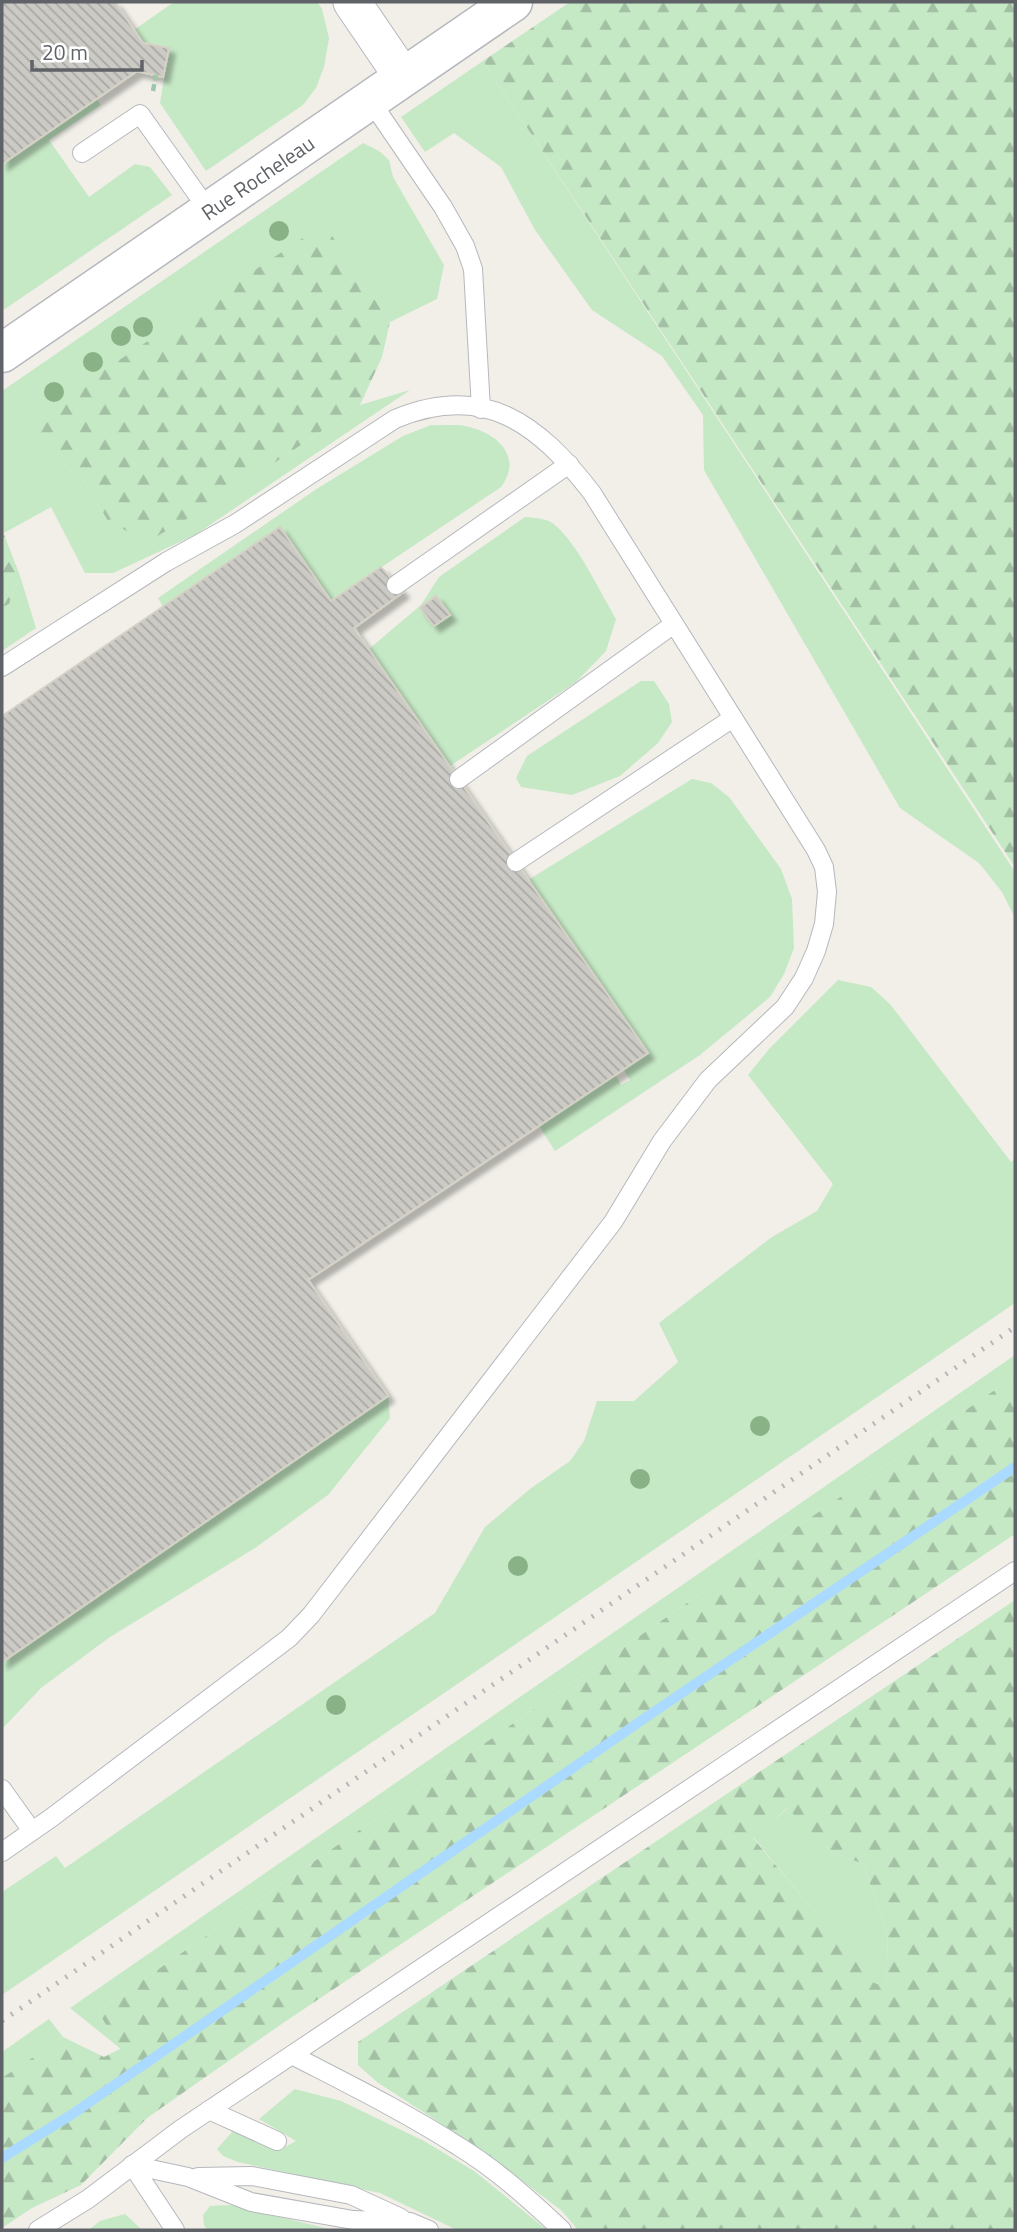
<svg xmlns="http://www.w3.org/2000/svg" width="1017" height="2232" viewBox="0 0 1017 2232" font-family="'Titillium Web',sans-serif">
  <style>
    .green { fill: #c5e8c5; fill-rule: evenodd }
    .forest { fill: url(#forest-firs); fill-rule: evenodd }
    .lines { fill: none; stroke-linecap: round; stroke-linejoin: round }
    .stream { stroke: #aadaff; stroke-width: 10 }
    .building { fill: url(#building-back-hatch); stroke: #d6d1c6; stroke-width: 2; filter: url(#shadow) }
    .service-casing { stroke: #b5b8bc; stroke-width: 20 }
    .minor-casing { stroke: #b5b8bc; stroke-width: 39 }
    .tertiary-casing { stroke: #b5b8bc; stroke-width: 41 }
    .path { stroke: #9cc7a9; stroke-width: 4.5; stroke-dasharray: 7 3.5; stroke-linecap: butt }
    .service { stroke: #fff; stroke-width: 18 }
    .minor { stroke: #fff; stroke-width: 37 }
    .tertiary { stroke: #fff; stroke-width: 38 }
    .rail { stroke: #b6b7b8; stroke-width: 5; stroke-dasharray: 2 9; stroke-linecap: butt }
    .tree { fill: #89b387 }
    .labels { text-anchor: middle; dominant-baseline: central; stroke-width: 5; stroke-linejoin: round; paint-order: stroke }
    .street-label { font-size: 21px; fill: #5f6368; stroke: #fff }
  </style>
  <defs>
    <pattern id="forest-firs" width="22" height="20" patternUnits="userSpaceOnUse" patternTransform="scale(1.75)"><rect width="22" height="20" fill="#c5e8c5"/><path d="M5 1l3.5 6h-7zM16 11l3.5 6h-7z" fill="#a3c0a4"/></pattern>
    <pattern id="building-back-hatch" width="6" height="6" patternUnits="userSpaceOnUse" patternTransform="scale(1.75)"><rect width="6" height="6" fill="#cccac5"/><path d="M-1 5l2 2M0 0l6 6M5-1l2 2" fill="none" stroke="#a9a8a4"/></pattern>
    <filter id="shadow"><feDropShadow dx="6" dy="6" stdDeviation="2" flood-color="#0004"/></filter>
  </defs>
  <rect width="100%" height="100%" fill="#f1efe8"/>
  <!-- green -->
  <g class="green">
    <path d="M174,2H317L322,9L329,38L324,67L316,88L303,105L206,171L160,103L169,48L143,43L134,30Z"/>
    <path d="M483,61L1015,872V918L1002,892L979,863L900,808L704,470L703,415L662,356L592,310L535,230L501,167L454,133L425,152L401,117Z"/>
    <path d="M97,99L101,105L49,140L89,197L135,164L150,167L172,195L2,311V164Z"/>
    <path d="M363,143L379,151L389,160L393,177L444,265L437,299L390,322L324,225L53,457L85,482L108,521L147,541L221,499L360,405L410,390L195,535L113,573H85L51,507L4,533L2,529V391Z"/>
    <path d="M431,425C442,426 454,424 465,426C496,432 524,456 501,487L331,601L163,607L158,598L318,488L403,436Z"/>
    <path d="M525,517C536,518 548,518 556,526C579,546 600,592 616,619L606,651L576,682L450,766L369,649L421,605L439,577ZM436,596L450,615L435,626L420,608Z"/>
    <path d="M20,576L36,628L2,651V607L9,604Z"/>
    <path d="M641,681H654L669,704L672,722L658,743L620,776L572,795L521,787L516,778L527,756Z"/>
    <path d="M692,779L711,783L729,797L781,869L792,899L794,948L784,974L770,997L700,1055L555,1151L539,1126L616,1075L621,1085L630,1080L624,1070L648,1053L528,880Z"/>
    <path d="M838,980L871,987L890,1004L1011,1162L1015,1159V1303L2,1995V1892L56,1856L65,1868L435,1613L485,1527L530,1489L570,1461L584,1441L597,1401H634L678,1362L659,1323L772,1237L817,1211L833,1184L748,1075L769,1049Z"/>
    <path d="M1015,1355V1376L98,2011L121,2049L70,2008Z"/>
    <path d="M388,1396L390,1418L328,1495L255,1548L110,1637L41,1688L2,1729V1662Z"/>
    <path d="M788,1808L830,1851L863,1864L888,1934L886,1987L874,1984L753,1837Z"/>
    <path d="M49,2019L63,2037L2,2078V2052Z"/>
    <path d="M295,2089L341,2101L424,2141L474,2171L547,2230H457L380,2193L238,2162L223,2156L217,2149L233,2131L280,2150L296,2141L259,2119Z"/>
    <path d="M230,2205L333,2230H207L204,2225L203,2215L210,2206Z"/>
    <path d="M125,2214L142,2230H89L100,2221Z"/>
  </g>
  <!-- forest -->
  <g class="forest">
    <path d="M570,2H1015V867L483,61Z"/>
    <path d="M324,224L390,322L382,357L360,405L221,499L147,542L108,521L85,482L53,457L23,424Z"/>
    <path d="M2,529L20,576L9,604L2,607Z"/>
    <path d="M1015,1376V1534L283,2023L147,2118L81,2185L32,2208L2,2228V2078L63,2037L104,2057L120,2049L98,2011Z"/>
    <path d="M1015,1600V2230H578L562,2211L483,2151L377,2082L358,2065V2042ZM787,1808L830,1851L863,1864L888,1934L886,1987L874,1983L753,1838Z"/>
  </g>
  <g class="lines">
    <!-- stream -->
    <path class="stream" d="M2,2158L71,2115L645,1718L1015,1467"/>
  </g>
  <!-- building -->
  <g class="building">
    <path d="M2,2H115L143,43L169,48L163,77L137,71L2,164Z"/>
    <path d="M280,527L331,601L381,567L403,592L354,628L648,1053L308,1280L388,1396L2,1662V716Z"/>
    <path d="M436,596L450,615L434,626L420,608Z"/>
  </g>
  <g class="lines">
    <!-- service casing -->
    <g class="service-casing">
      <g id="service">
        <path d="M370,100L443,207L465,246L473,269L481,409"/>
        <path d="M82,153L140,114L209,211"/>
        <path d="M396,585L569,464"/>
        <path d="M2,667L166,562L235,524L395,419C484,382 538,423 592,493L816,850L824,867L827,892L824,924L816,951L804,978L785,1007L708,1080L662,1141L613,1222L311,1615L289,1638L51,1818L2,1852"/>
        <path d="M459,779L674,624"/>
        <path d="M516,862L733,718"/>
        <path d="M2,1789L32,1831"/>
        <path d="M292,2055C348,2084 405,2112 458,2146C496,2169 530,2200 562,2230"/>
        <path d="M209,2110L277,2141"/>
        <path d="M132,2165L188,2177L251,2202L353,2220L410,2222L429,2230"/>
        <path d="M132,2165L175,2230"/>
        <path d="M198,2177L252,2176L351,2195L401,2218"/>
        <path d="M38,2230L88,2199L181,2129L1015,1571"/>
      </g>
    </g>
    <!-- minor casing -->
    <g class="minor-casing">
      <path id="minor" d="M352,2L403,77"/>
    </g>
    <!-- tertiary casing -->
    <g class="tertiary-casing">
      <g id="tertiary">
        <path id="s1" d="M2,353L513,2"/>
      </g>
    </g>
    <!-- path -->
    <path class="path" d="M153,91L156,75"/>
    <!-- service -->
    <use href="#service" class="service"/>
    <!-- minor -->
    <use href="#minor" class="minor"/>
    <!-- tertiary -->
    <use href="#tertiary" class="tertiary"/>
    <!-- rail -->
    <path class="rail" d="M2,2021L1015,1327"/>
  </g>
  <!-- trees -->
  <g class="tree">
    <circle cx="279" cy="231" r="10"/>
    <circle cx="143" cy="327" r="10"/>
    <circle cx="121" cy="336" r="10"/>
    <circle cx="93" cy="362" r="10"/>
    <circle cx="54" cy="392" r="10"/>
    <circle cx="760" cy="1426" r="10"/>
    <circle cx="640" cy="1479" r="10"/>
    <circle cx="518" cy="1566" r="10"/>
    <circle cx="336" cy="1705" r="10"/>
  </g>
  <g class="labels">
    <!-- street labels -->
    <g class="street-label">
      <text stroke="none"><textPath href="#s1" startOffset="310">Rue Rocheleau</textPath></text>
    </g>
  </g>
  <!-- border -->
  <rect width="1017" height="2232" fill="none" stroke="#5f6368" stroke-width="7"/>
  <!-- scale -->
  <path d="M32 60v10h110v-10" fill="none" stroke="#5f6368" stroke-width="3.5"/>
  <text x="42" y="60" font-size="21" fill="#5f6368" stroke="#ffffff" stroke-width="5" paint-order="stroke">20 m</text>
</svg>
